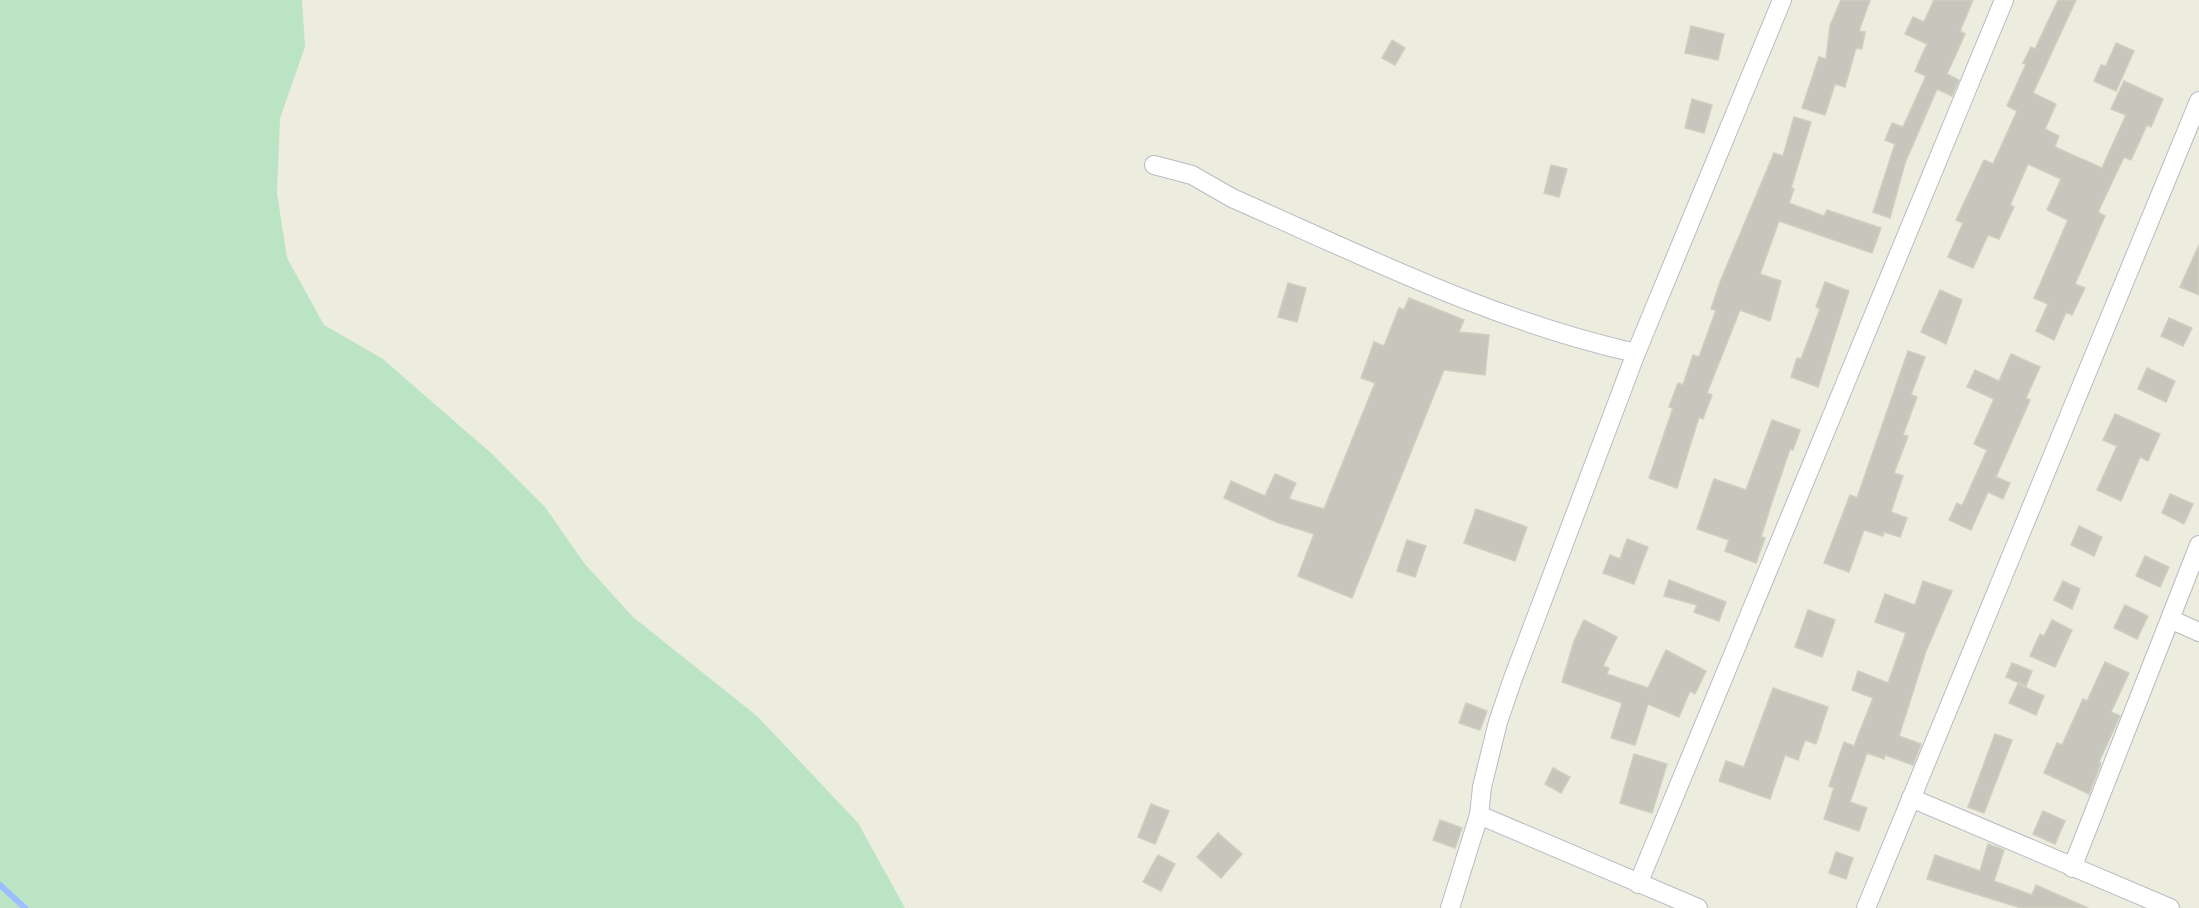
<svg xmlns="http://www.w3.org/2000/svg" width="2199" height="908" viewBox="0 0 2199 908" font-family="Ubuntu,sans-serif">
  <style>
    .green { fill: #bbe4c4 }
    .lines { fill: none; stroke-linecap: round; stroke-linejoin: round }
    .stream { stroke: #9cbeff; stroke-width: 6 }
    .building { fill: #c6c6bc; stroke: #d0cebe; stroke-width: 1.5 }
    .street-casing { stroke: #babbc2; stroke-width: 20 }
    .street { stroke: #fff; stroke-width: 18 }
  </style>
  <rect width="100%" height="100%" fill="#ececdf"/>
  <!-- green -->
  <path class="green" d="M0,0H302L305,47L280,118L277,193L287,258L324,325L383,359L492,454L545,507L584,563L633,617L757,716L858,823L905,908H0Z"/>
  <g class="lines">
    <!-- stream -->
    <path class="stream" d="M0,885L25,908"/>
  </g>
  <!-- building -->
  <g class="building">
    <path d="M1841,0H1870L1859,31L1865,32L1862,49L1856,48L1845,87L1835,84L1825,115L1802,108L1819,57L1826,59L1830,26Z"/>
    <path d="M1934,0H1973L1960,31L1965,34L1947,74L1959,80L1952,96L1937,89L1905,163L1890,218L1873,212L1895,144L1885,140L1892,123L1903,127L1926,76L1915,71L1927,44L1905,34L1913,17L1924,22Z"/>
    <path d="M2058,0H2076L2033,93L2056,104L2045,129L2059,136L2055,146L2057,148L2102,168L2126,115L2111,109L2124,81L2163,99L2151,127L2147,125L2131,160L2124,157L2098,212L2105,216L2075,284L2085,288L2072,315L2066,312L2054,340L2036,331L2048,304L2034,298L2068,220L2047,210L2061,179L2028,164L2010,205L2014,207L1999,239L1988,235L1973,268L1948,257L1963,223L1956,220L1984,160L1993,164L2017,111L2007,106L2026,64L2023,63L2031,47L2035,49Z"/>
    <path d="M1691,26L1724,34L1718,60L1685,53Z"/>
    <path d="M1392,40L1405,48L1395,65L1382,58Z"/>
    <path d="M2116,43L2134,51L2116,91L2094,81L2101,65L2106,66Z"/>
    <path d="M1692,99L1712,105L1704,133L1685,128Z"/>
    <path d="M1794,117L1811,122L1791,188L1794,189L1789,203L1824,216L1827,210L1881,228L1872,253L1779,221L1760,274L1781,281L1770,321L1740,310L1707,393L1712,395L1703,419L1699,417L1677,488L1649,478L1673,408L1669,407L1678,383L1683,385L1693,355L1699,357L1716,310L1711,309L1720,282L1774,153L1783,156Z"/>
    <path d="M1551,165L1567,169L1559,197L1544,193Z"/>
    <path d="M2199,245V295L2180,287Z"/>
    <path d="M1825,282L1849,291L1818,387L1791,377L1797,358L1801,359L1820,309L1816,307Z"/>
    <path d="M1288,283L1306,288L1297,322L1278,317Z"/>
    <path d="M1940,290L1962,300L1946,344L1921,332Z"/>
    <path d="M1409,298L1464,320L1459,332L1489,335L1485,375L1444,370L1352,598L1298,576L1314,534L1276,522L1224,498L1231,481L1265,496L1275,474L1296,483L1289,499L1324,509L1375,383L1361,378L1374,342L1384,346L1399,308L1404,310Z"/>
    <path d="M2169,318L2192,328L2183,346L2161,336Z"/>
    <path d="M1908,351L1925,357L1911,395L1917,397L1903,435L1908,436L1894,473L1903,476L1891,512L1907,518L1900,537L1884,532L1883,536L1864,530L1849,572L1824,563L1850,495L1857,498Z"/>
    <path d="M2011,354L2040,367L2026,398L2030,400L1996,477L2010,483L2003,499L1988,492L1971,530L1949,520L1957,503L1962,506L1987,450L1974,444L1994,399L1967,387L1975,370L1999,381Z"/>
    <path d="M2147,368L2175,381L2166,402L2138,389Z"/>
    <path d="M2115,414L2160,434L2148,461L2140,457L2121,501L2097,490L2117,446L2103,440Z"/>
    <path d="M1772,420L1800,430L1793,450L1790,449L1772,502L1761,537L1765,538L1756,563L1725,551L1729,540L1697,529L1714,479L1746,490Z"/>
    <path d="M2170,494L2193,504L2184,524L2162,513Z"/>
    <path d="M1476,509L1527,527L1515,561L1464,543Z"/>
    <path d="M2079,526L2102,537L2094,556L2071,545Z"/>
    <path d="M1627,539L1648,547L1634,584L1603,573L1610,555L1620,559Z"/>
    <path d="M1407,540L1426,546L1415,577L1397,571Z"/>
    <path d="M2145,556L2169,567L2160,587L2136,576Z"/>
    <path d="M1669,580L1726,602L1719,621L1694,612L1697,605L1664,596Z"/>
    <path d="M1923,581L1952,591L1926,651L1899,736L1921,744L1913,765L1885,755L1884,759L1867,753L1850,802L1867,808L1859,831L1824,819L1834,788L1829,786L1844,742L1854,746L1873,698L1852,690L1858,671L1888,683L1906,633L1875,622L1885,594L1915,605Z"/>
    <path d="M2063,581L2080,589L2072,609L2054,600Z"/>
    <path d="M2125,605L2148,616L2137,639L2114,628Z"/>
    <path d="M1808,610L1835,620L1822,657L1795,647Z"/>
    <path d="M1584,620L1617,637L1603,666L1609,668L1607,674L1648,688L1666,650L1706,671L1695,694L1690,691L1679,717L1648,704L1635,745L1611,738L1622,703L1562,682L1574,641Z"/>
    <path d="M2052,620L2072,630L2055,667L2030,656L2040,634L2044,636Z"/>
    <path d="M2105,662L2129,673L2111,712L2120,716L2099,762L2101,763L2089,794L2044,773L2057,743L2062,745L2083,699L2087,701Z"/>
    <path d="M2012,663L2032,671L2026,686L2006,677Z"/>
    <path d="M2018,684L2044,696L2036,715L2009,703Z"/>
    <path d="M1773,688L1828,707L1816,744L1805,740L1798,760L1785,755L1770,799L1719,781L1726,761L1744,767Z"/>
    <path d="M1466,703L1487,711L1480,730L1459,723Z"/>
    <path d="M1995,734L2012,740L1984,813L1968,807Z"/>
    <path d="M1634,754L1667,764L1652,813L1620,803Z"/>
    <path d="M1553,768L1570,777L1561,793L1545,784Z"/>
    <path d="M1151,804L1169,811L1155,844L1138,837Z"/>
    <path d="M2043,811L2065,821L2055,844L2033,834Z"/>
    <path d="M1440,820L1462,828L1455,848L1433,840Z"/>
    <path d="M1218,833L1242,854L1221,878L1197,857Z"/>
    <path d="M1988,844L2004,850L1994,881L2032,895L2036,885L2088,908H2021L1927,879L1935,855L1980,871Z"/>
    <path d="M1836,852L1853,858L1846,879L1829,873Z"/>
    <path d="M1158,855L1175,864L1161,891L1143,882Z"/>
  </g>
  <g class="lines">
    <!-- street casing -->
    <g class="street-casing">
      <g id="street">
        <path d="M1154,165L1192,175L1232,198C1364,256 1495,322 1636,353"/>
        <path d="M2170,619L2199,545"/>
        <path d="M1911,798L2170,908"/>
        <path d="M1479,815L1698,908"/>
        <path d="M2072,868L2170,619L2199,632"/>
        <path d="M1638,884L2004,0"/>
        <path d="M1450,908L1479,815L1482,787L1498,722L1512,681L1636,353L1782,0"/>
        <path d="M1866,908L2199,101"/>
      </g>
    </g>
    <!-- street -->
    <use href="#street" class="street"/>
  </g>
</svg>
